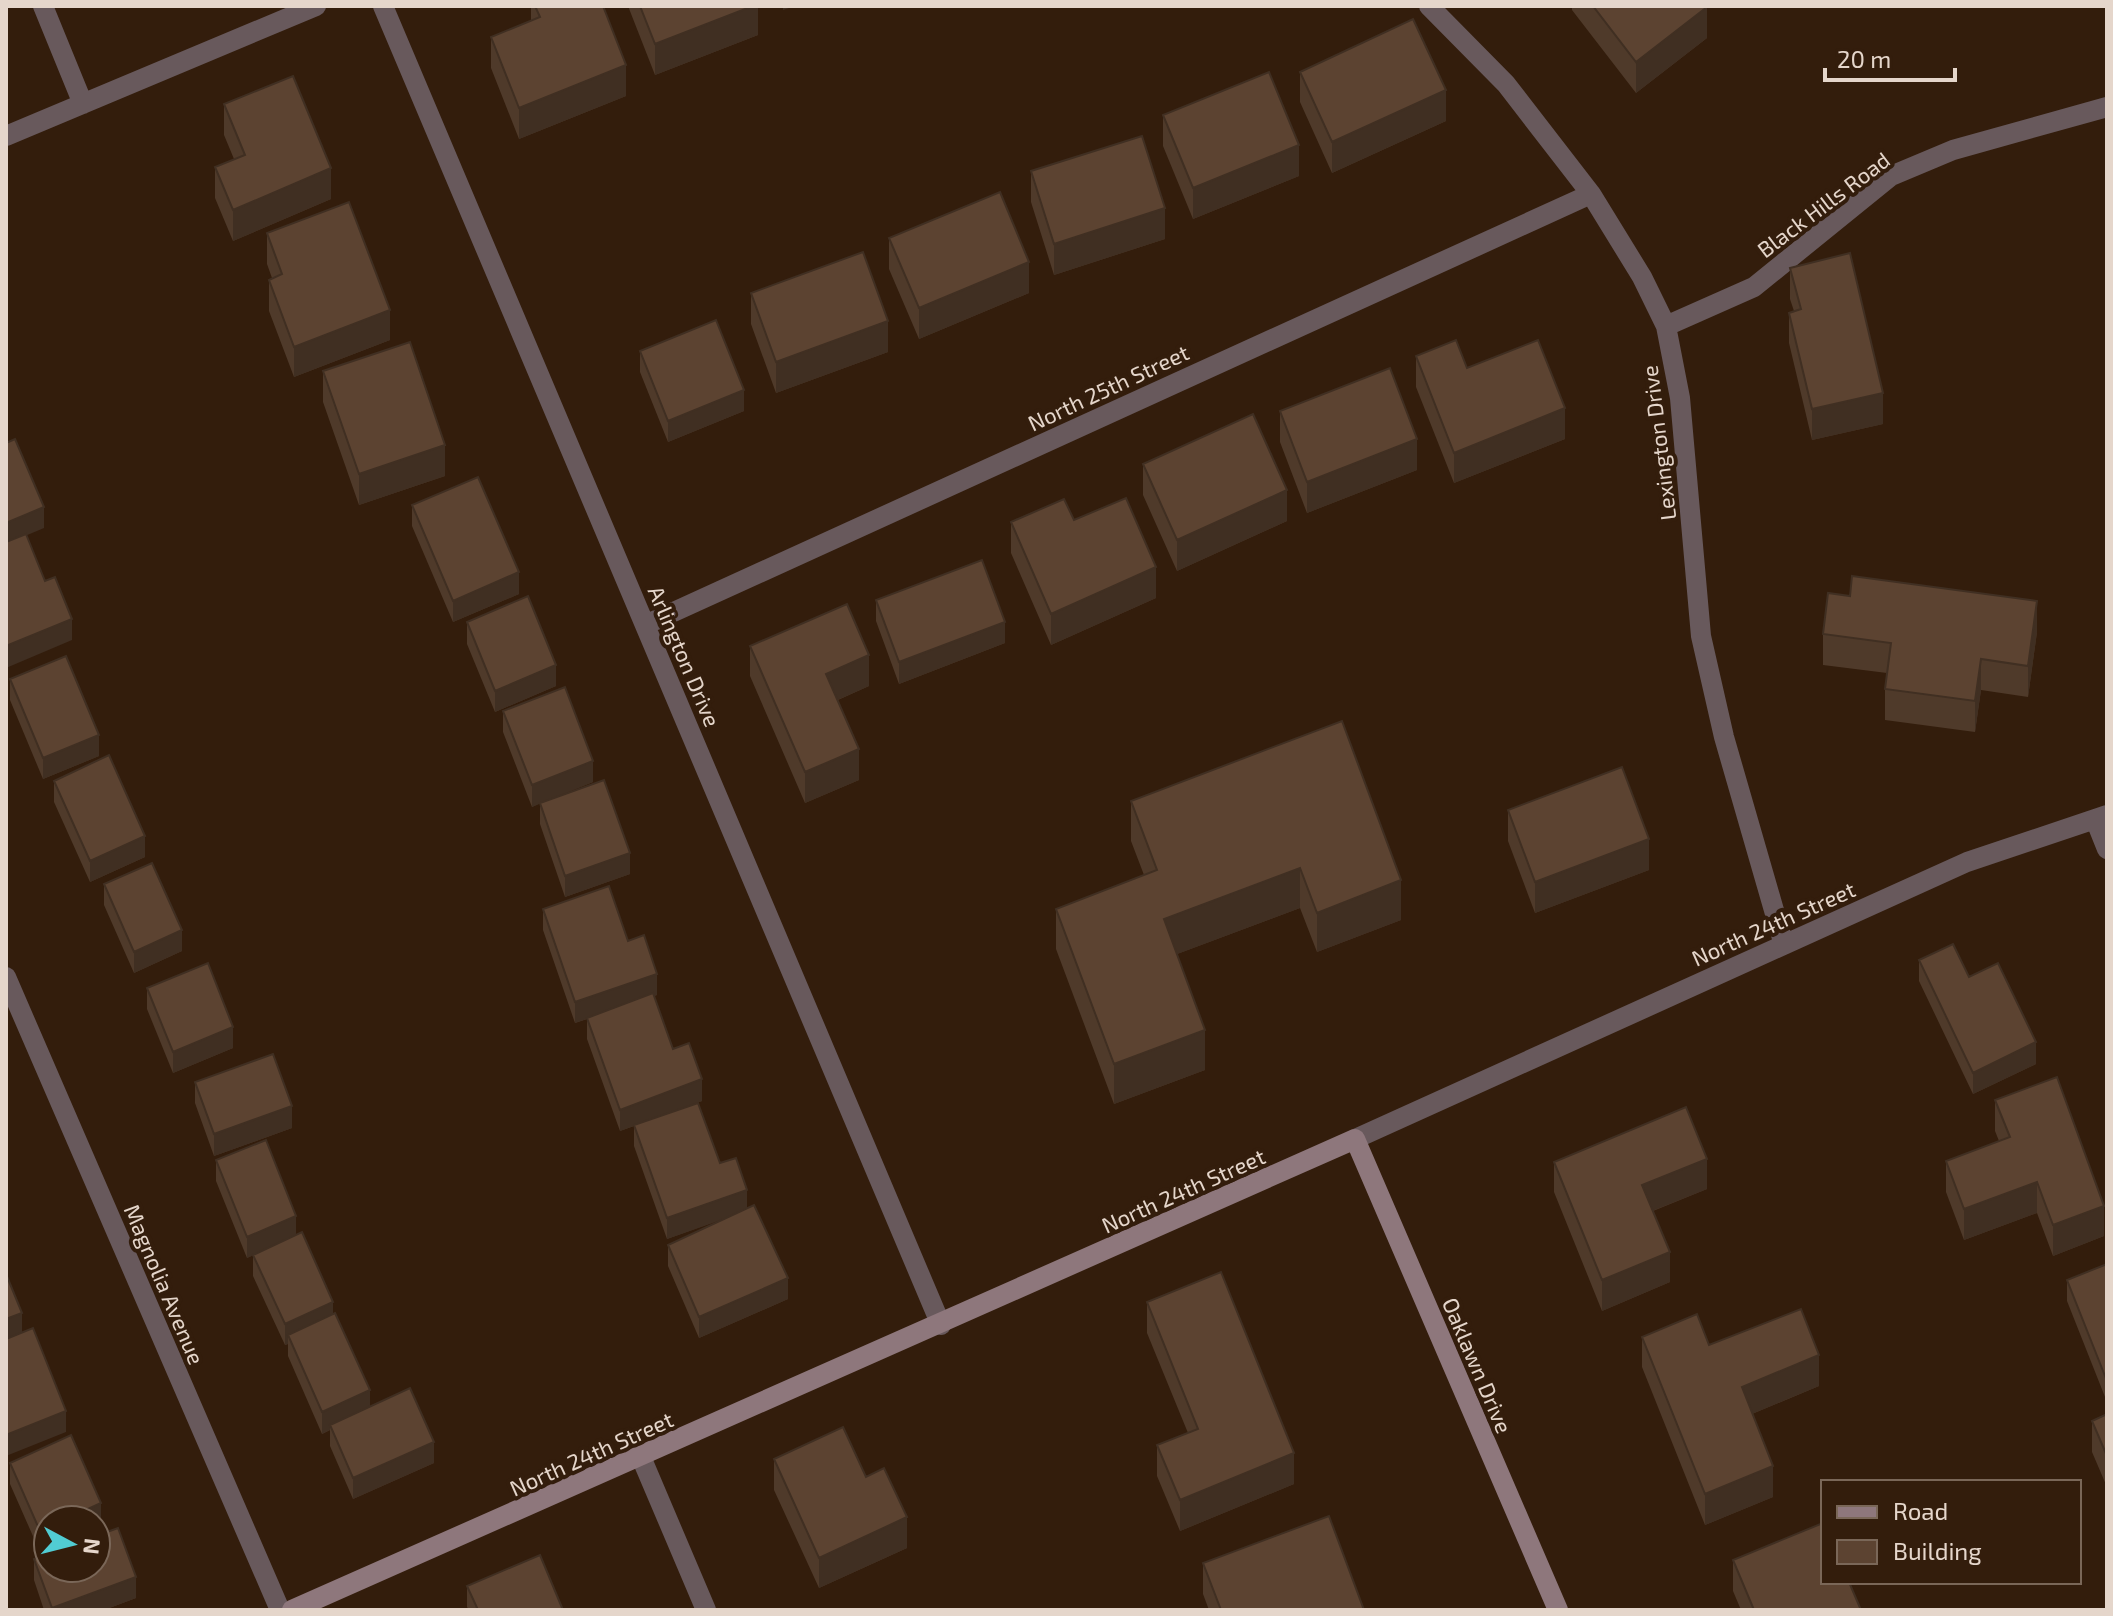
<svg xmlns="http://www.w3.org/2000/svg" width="2113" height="1616" font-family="'Exo 2',sans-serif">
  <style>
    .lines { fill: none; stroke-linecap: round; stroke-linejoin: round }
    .street { stroke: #68595c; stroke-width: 20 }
    .secondary { stroke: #8e777c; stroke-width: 20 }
    .wall { fill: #4f3a2a }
    .shaded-wall { fill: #402f22 }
    .building { fill: #5c4331; stroke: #402f22; stroke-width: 2 }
    .labels { text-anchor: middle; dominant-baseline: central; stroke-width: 8; stroke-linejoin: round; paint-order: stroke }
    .street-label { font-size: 22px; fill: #e5d6cb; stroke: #331d0c }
  </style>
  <rect width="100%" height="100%" fill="#331d0c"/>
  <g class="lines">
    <path class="street" d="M43,6l40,98
      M383,6l558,1319
      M1429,6l77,78 85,110 51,83 24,49 14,72 21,238 23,101 60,208
      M6,136l310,-130
      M1666,326l88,-39 137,-111 62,-26 154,-43
      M645,625l946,-431
      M2095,819l12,30
      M6,977l274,633
      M1355,1139l612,-277 140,-47
      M641,1457l65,153"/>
    <path class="secondary" d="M292,1610l1063,-471 203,471"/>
  </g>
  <path class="wall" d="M531,6h72l23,90 -107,43 -28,-71v-31l40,-16z
    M628,6h130v29l-103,40z
    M1572,6h134l1,32 -71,55 -64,-83z
    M1300,72l146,49 -114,52 -32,-71z
    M224,104l107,95 -98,42 -18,-43v-31l19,-8 -10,-24z
    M1163,115l136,61 -106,43 -30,-73z
    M1031,171l134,68 -111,36 -23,-73z
    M267,233l123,107 -96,37 -25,-66v-31l3,-2 -5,-14z
    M889,238l140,55 -110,46 -30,-70z
    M1790,268l93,156 -71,16 -23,-97v-30l5,-2 -4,-12z
    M751,293l137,59 -112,41 -25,-69z
    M640,351l104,60 -76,31 -28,-70z
    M1416,356l51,12 98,71 -111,44 -38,-96z
    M323,371l122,105 -86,29 -36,-103z
    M1280,411l137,59 -110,43 -27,-71z
    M1143,464l144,57 -110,50 -34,-76z
    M412,505l107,89 -66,28 -41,-96z
    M1074,520l82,78 -105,47 -40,-92v-31z
    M876,600l129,43 -106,41 -23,-63z
    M467,622l89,64 -61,26 -28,-68z
    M2037,632l-9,65 -47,-7 -6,42 -90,-12v-31l2,-16 -64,-8v-31z
    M750,646l119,40 -31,14 21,80 -54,23 -55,-127z
    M10,679l89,77 -56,23 -33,-79z
    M503,711l90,71 -45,18 82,74 -65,23 -25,-73v-21l-8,4 -29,-75z
    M1342,721l59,199 -84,32 -17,-44 -123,46 28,116 -91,34 -58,-155v-40l88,-34 -13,-34v-40z
    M54,781l91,76 -55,25 -36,-80z
    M1508,810l141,60 -114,43 -27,-72z
    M104,884l78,67 -48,22 -30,-68z
    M543,909l85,32 29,54 -3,1 19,53 29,52 -37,13 55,49 27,46 41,90 -89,39 -31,-72v-21l60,-28 -61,22 -33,-93v-20l-14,5 -33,-92v-20l-12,4 -32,-93z
    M1919,960l50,17 67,87 -63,30 -54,-113z
    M147,988l86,60 -60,25 -26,-64z
    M195,1082l97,46 -78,28 -19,-53z
    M1995,1100l109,136 -51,20 -16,-43 -73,27 -18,-48v-31l53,-20 -4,-10z
    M216,1160l80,75 37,79 37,92 64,57 -81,36 -23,-53v-16l-8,4 -34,-78v-12l-3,1 -32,-69v-21l-6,3 -31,-77z
    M1554,1162l153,27 -54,22 17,71 -68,29 -48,-119z
    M2107,1264v138l-40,-101v-21z
    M1147,1302l147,182 -114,47 -23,-55v-31l31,-12 -41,-100z
    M1642,1337l67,8 110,41 -67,28 21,83 -68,28 -63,-158z
    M2107,1414v73l-15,-35v-31z
    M774,1459l133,89 -88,40 -45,-98z
    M10,1463l91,61 -61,28 -30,-68z
    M34,1559l102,39 -32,12h-60l-10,-30z
    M1733,1560l128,50h-120l-8,-19z
    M1203,1563l161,47h-155l-6,-16z
    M467,1586l96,24h-94l-2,-3z"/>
  <path class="shaded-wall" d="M753,6h5v29l-103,40v-31z
    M783,6h12l-12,4z
    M1707,7v31l-71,55v-31z
    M626,65v31l-107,43v-31z
    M1446,90v31l-114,52v-31z
    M1299,145v31l-106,43v-31z
    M331,168v31l-98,42v-31z
    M1165,208v31l-111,36v-31z
    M1029,262v31l-110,46v-31z
    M390,310v30l-96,37v-30z
    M888,321v31l-112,41v-31z
    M744,390v21l-76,31v-21z
    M1883,393v31l-71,16v-31z
    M1565,408v31l-111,44v-30z
    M1417,439v31l-110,43v-31z
    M445,445v31l-86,29v-31z
    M1287,490v31l-110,50v-31z
    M44,507v21l-38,16v-21z
    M1156,567v31l-105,47v-31z
    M519,572v22l-66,28v-21z
    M2037,601v31l-9,65v-31z
    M72,619v21l-66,28v-22z
    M1005,622v21l-106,41v-22z
    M869,655v31l-43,19v-31z
    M1981,659v31l-6,42v-31z
    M556,665v21l-61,26v-21z
    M99,735v21l-56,23v-21z
    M859,749v31l-54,23v-31z
    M593,761v21l-61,25v-22z
    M145,836v21l-55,25v-21z
    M1649,839v31l-114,43v-31z
    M630,853v21l-65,23v-21z
    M1300,868v40l-136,51v-40z
    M1401,880v40l-84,32v-39z
    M182,930v21l-48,22v-21z
    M657,974v21l-82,28v-21z
    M233,1027v21l-60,25v-21z
    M1205,1030v40l-91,34v-40z
    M2036,1042v22l-63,30v-21z
    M702,1079v22l-82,30v-21z
    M292,1106v22l-78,28v-22z
    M1707,1159v30l-65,26v-30z
    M2037,1182v31l-73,27v-31z
    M747,1190v21l-80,28v-21z
    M2104,1206v30l-51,20v-31z
    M296,1216v22l-49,20v-21z
    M1670,1252v30l-68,29v-31z
    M788,1278v21l-89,39v-21z
    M333,1302v21l-45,12v9l-3,1v-21z
    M22,1313v21l-16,7v-22z
    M1819,1355v31l-77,32v-31z
    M370,1390v22l-40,13v5l-8,4v-22z
    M66,1411v21l-60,24v-21z
    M434,1442v21l-81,36v-21z
    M1294,1453v31l-114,47v-31z
    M1773,1466v31l-68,28v-31z
    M101,1503v21l-5,3v-7h-32z
    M907,1517v31l-88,40v-30z
    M48,1527v21l-8,4v-21z
    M136,1577v21l-32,12h-52v-2z"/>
  <path class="building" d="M535,6h68l23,59 -107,43 -28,-71 49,-20z
    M640,6h113l-98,38z
    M1593,6h113l1,1 -71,55z
    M1413,19l33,71 -114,52 -32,-70z
    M1269,72l30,73 -106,43 -30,-73z
    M293,76l38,92 -98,42 -18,-43 30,-12 -21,-51z
    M1142,136l23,72 -111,36 -23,-73z
    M1000,192l29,70 -110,46 -30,-70z
    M349,202l41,108 -96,37 -25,-67 13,-6 -15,-41z
    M863,252l25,69 -112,41 -25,-69z
    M1850,253l33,140 -71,16 -23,-96 12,-4 -11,-41z
    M716,320l28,70 -76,31 -28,-70z
    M1456,340l11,28 71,-28 27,68 -111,45 -38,-97z
    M410,342l35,103 -86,29 -36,-103z
    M1390,368l27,71 -110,43 -27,-71z
    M1253,414l34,76 -110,50 -34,-76z
    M15,439l29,68 -38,16v-80z
    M478,477l41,95 -66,29 -41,-96z
    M1126,498l30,69 -105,47 -40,-92 53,-23 10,21z
    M26,534l19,47 10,-4 17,42 -66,27v-104z
    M982,560l23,62 -106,40 -23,-62z
    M1852,576l185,25 -9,65 -47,-7 -6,42 -90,-12 6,-46 -68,-9 5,-41 22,3z
    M528,596l28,69 -61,26 -28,-69z
    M847,604l22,51 -43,19 33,75 -54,23 -55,-126z
    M66,656l33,79 -56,23 -33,-79z
    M565,687l28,74 -61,24 -29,-74z
    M1342,721l59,159 -84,33 -17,-45 -136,51 41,111 -91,34 -58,-155 101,-39 -26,-69z
    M109,755l36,81 -55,25 -36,-80z
    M1622,767l27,72 -114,43 -27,-72z
    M604,780l26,73 -65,23 -25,-73z
    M152,863l30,67 -48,22 -30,-68z
    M609,886l19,55 16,-6 13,39 -82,28 -32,-93z
    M1953,944l16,33 29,-14 38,79 -63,31 -54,-113z
    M208,963l25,64 -60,25 -26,-64z
    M653,993l20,56 16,-6 13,36 -82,31 -33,-92z
    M273,1054l19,52 -78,28 -19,-52z
    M2057,1077l47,129 -51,19 -16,-43 -73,27 -18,-48 64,-24 -15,-37z
    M698,1103l22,60 16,-5 11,32 -80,28 -33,-93z
    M1686,1107l21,52 -65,26 28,67 -68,28 -48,-118z
    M266,1140l30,76 -49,21 -31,-77z
    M754,1205l34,73 -89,39 -31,-72z
    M302,1232l31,70 -48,22 -32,-69z
    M2107,1264v117l-40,-101z
    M1221,1272l73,181 -114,47 -23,-55 41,-16 -51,-127z
    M6,1274l16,39 -16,6z
    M1801,1309l18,46 -77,32 31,79 -68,28 -63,-157 55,-23 12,31z
    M335,1313l35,77 -48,22 -34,-77z
    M33,1328l33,83 -60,24v-96z
    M410,1388l24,54 -81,36 -23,-53z
    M2107,1414v42l-15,-35z
    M843,1427l23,50 18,-9 23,49 -88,41 -45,-99z
    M71,1435l30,68 -37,17h-16v7l-8,4 -30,-68z
    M1329,1516l35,94h-143l-18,-47z
    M1823,1523v59h26l12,28h-107l-21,-50z
    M118,1528l18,49 -84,31 -18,-49 14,-5v14h48v-32z
    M540,1555l23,55h-85l-11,-24z"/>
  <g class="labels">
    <g class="street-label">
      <text transform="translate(1823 204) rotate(-37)">Black Hills Road</text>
      <text transform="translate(1108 387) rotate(-25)">North 25th Street</text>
      <text transform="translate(1658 443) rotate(-97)">Lexington Drive</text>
      <text transform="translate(685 656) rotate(67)">Arlington Drive</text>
      <text transform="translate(1773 923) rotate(-24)">North 24th Street</text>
      <text transform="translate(1183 1190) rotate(-24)">North 24th Street</text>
      <text transform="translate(165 1284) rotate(67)">Magnolia Avenue</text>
      <text transform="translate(1478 1365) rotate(67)">Oaklawn Drive</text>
      <text transform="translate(591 1453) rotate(-24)">North 24th Street</text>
    </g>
  </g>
  <rect width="2113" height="1616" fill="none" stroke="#e5d6cb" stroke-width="16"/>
  <rect x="1821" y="1480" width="260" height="104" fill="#331d0c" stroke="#7a6758" stroke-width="2"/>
  <rect x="1837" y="1506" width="40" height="12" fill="#8e777c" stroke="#7a6758" stroke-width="2"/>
  <text x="1893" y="1520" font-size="24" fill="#e5d6cb">Road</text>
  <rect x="1837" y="1540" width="40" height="24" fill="#5c4331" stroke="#7a6758" stroke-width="2"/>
  <text x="1893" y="1560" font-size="24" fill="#e5d6cb">Building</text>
  <g transform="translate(72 1544) rotate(97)"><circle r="38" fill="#331d0c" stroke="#7a6758" stroke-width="2"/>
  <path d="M0-6L14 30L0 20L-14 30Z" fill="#51ccd3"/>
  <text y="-12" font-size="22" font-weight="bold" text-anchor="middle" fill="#e5d6cb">N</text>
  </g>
  <path d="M1825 68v12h130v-12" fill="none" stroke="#e5d6cb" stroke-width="4"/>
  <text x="1837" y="68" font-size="24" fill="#e5d6cb" stroke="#331d0c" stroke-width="6" paint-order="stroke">20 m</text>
</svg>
